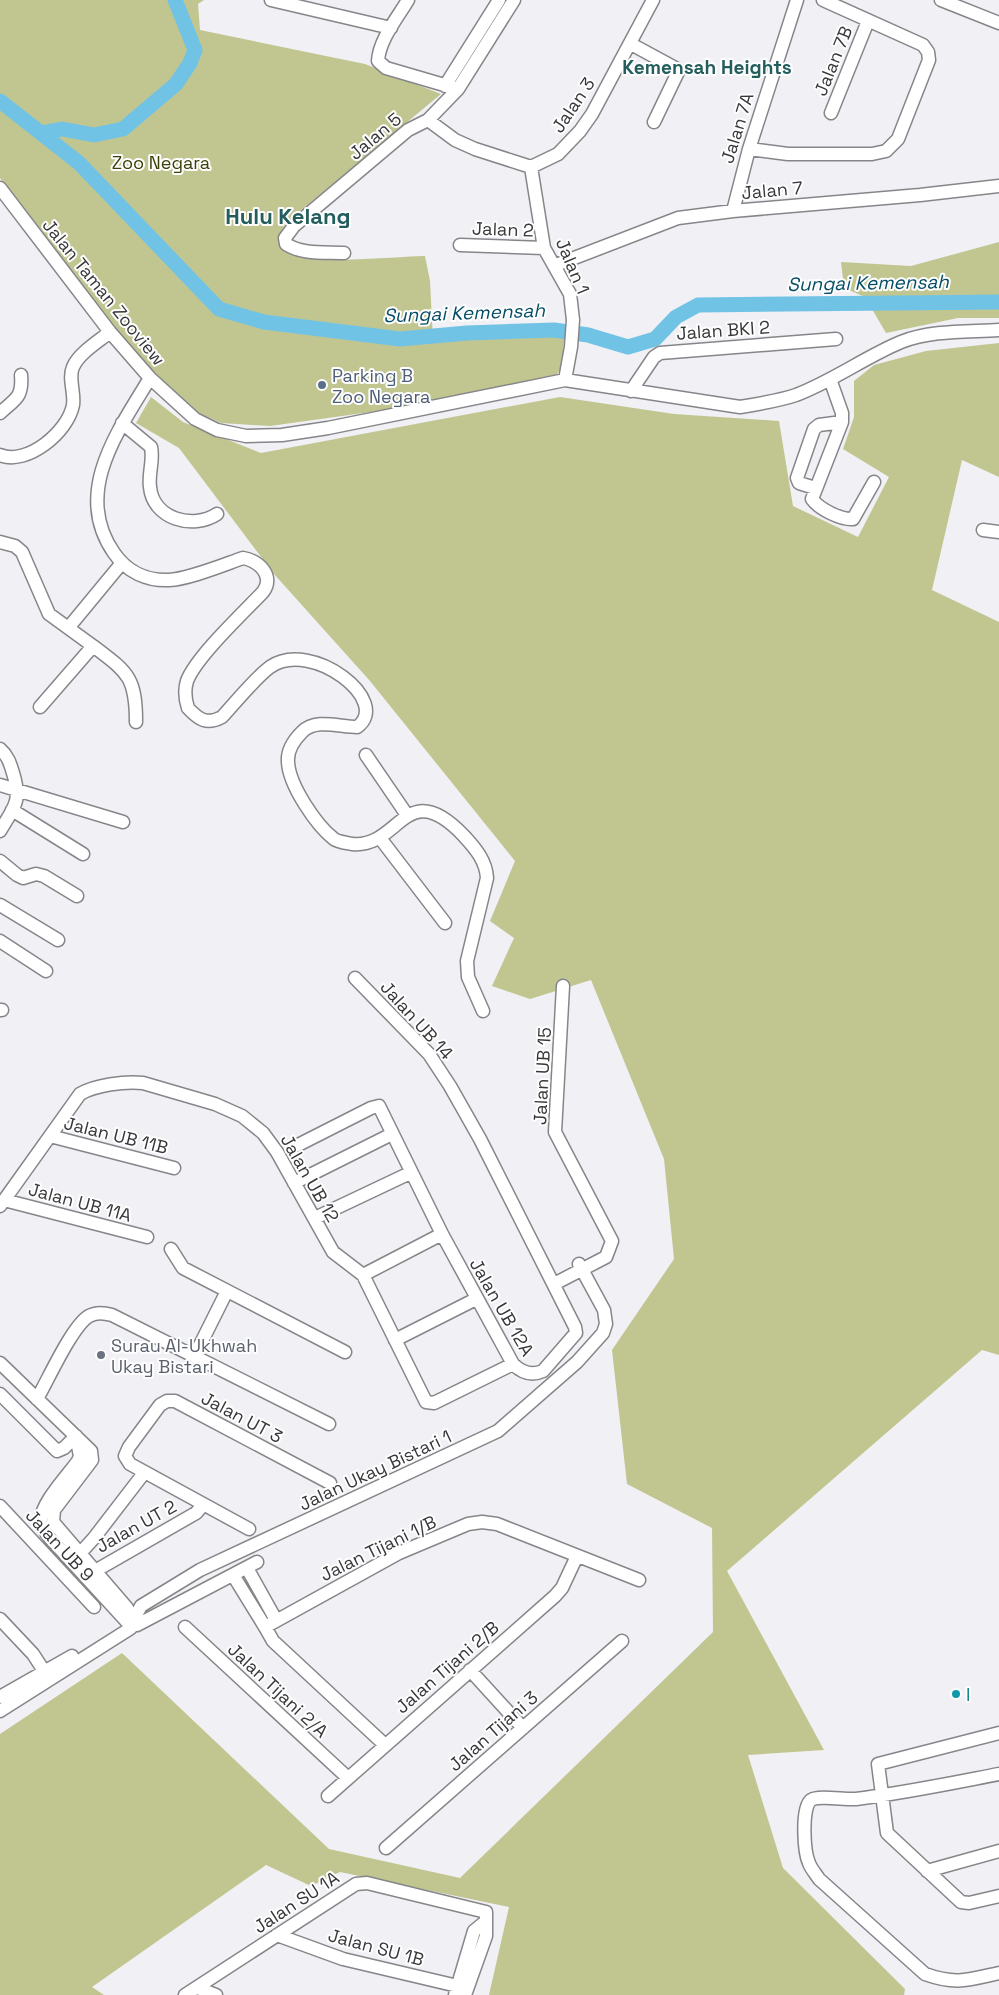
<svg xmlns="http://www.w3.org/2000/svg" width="999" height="1995" font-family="'Space Grotesk',sans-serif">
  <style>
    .green { fill: #c1c690 }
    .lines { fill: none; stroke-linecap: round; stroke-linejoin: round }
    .river { stroke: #71c3e5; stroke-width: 15 }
    .minor-casing { stroke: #86868a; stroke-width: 15 }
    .minor { stroke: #fff; stroke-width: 12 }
    .service-dot { fill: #5c6f8a; stroke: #fefeff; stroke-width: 2 }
    .worship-dot { fill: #6b7280; stroke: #fefeff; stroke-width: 2 }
    .culture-dot { fill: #0f9aa8; stroke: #fefeff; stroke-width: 2 }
    .labels { text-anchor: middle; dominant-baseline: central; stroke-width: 4; stroke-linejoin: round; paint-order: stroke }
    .street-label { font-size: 18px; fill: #373739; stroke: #fefeff }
    .park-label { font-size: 18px; fill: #3d4007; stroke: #fefeff }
    .service-label { font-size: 18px; fill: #4e5e75; stroke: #fefeff; text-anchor: start }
    .worship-label { font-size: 18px; fill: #5b616d; stroke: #fefeff; text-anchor: start }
    .culture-label { font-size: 18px; fill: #0d838f; stroke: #fefeff; text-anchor: start }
    .neighbourhood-label { font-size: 19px; font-weight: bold; fill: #235d5c; stroke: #fefeff }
    .water-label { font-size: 19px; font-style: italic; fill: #044d65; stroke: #fefeff }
    .district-label { font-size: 22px; font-weight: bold; fill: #235d5c; stroke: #fefeff }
  </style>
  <rect width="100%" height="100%" fill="#f0f0f5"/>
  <path class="green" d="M0,0h204l-6,4 2,26 165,34 76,30 -152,126c-11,11 -14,30 5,35 34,9 94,2 131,1l5,25 3,59 86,-11h46l-3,37 -6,10 -178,35 -108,15 -49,-3 -25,-11 -45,-41 -30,-35 -121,-158z
    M999,242v76h-41l-72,15 -21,-36 -21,-9 -3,-26 70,4z
    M999,343v134l-37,-17 -30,130 67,32v733l-17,-5 -255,221 97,179 -76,5 35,113 122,121 -1,6h-415l20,-88 -169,-35 -29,14 -45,-21 -174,122 12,8h-104v-261l122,-81 207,196 131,29 253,-246 -1,-104 -85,-44 -15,-134 62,-91 -10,-100 -73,-179 -61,19 -38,-13 22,-48 -24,-17 25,-60 -145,-180 -96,-107 -95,-126 -43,-25 15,-26 32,25 78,31 299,-56 114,17 105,7 14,85 65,31 31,-60 -46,-28 11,-32v-36l20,-16 52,-14z"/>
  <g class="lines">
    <path class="river" d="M0,101l79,62 140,146 45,13 136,17 67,-6 87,-3 34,5 40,12 27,-8 21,-22 22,-12 301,-3
      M41,133l21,-4 32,6 29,-6 53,-45 14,-21 5,-13 -20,-50"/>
    <g class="minor-casing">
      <path id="minor" d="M271,0l120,28
        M408,0c-10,17 -29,40 -30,61l8,7 72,21
        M941,0l58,23
        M631,44l48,26 -25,52
        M445,86l54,-86
        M831,113l37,-92
        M428,120l27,20 20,9 56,18 27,-13 22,-23 12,-17 61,-114
        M749,149l39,5h84l14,-3 12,-12 31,-79 -1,-8 -5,-7 -100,-45
        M531,167l13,81 26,46 3,26 -2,27 -6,33
        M0,188l110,144 40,46 45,41 22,11 29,6 36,-1 46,-7 237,-48 175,27c19,-3 38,-6 56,-12 37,-14 69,-38 105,-53 30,-12 66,-10 98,-12
        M733,211l16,-62 48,-149
        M460,245l84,3
        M344,253c-18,-1 -42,2 -58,-9l-1,-6 9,-12 114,-96 20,-10 30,-31 56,-89
        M556,265l122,-47 55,-7 187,-16 79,-9
        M150,378c-32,53 -78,115 -36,175 13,19 33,28 55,27 20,-1 54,-15 74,-22 16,3 32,18 20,34 -19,20 -67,65 -76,89 -3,10 -2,18 1,27 11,12 19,17 34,9 13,-14 33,-39 48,-50 42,-29 123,35 87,60 -18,0 -41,-9 -55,5 -8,8 -15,19 -14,30 1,23 28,63 46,77 4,3 13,4 18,5 48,5 53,-70 112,-8 12,13 22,25 23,42l-20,83 1,16 15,34
        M830,379l12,34v9l-30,77c7,10 29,21 41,20l21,-37
        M631,391l23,-34 6,-4 176,-14
        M0,413c15,-14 23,-15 21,-38
        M122,423l29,24c3,14 -3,26 -1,40 3,32 43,43 67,27
        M0,455c27,11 68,-23 73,-50 2,-12 -5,-27 0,-38 6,-14 26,-26 37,-35
        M815,488l-16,-5 -2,-5 17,-49 5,-4 23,-3
        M983,530l16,2
        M0,542l15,4 7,6 27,62 44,32 -53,61
        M69,627l52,-63
        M93,646c34,26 43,30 43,76
        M0,749c8,7 10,14 13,24 9,29 1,34 -13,58
        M366,755l41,60
        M0,785l123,37
        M12,810l71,44
        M380,838l65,85
        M0,861l17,14 6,3 13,-4 8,2 33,20
        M0,905l58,35
        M0,941l46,30
        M0,1010h2
        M50,1136l124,32
        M298,1145l73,-37 8,-2 63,128 71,130c9,9 19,12 30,7l33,-38 -1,-6 -95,-188 -30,-53 -21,-32 -74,-76
        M294,1183l98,-49
        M4,1200l143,37
        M0,1206l80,-112c15,-9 45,-13 63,-11l72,21 27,12 21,17 14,19 56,100 30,23 63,127 8,1 79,-39
        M315,1218l95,-45
        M171,1249l12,19 162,84
        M363,1275l79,-41
        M554,1284l52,-27 6,-16 -57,-109 8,-146
        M395,1340l81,-41
        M194,1357l33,-66
        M0,1363l91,88 1,9 -38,50 -1,12 74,86 5,11
        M0,1394l57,57 7,-3 12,-12
        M37,1399c11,-19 35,-73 52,-83 7,-4 16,-3 23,-1l217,109
        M76,1436l4,20 -2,5c-10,14 -39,44 -37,61 1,7 6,12 10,17l77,84
        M0,1506l94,101
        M249,1529l-119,-65 -5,-8 4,-9 31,-42 7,-4h8l155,82
        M74,1560l20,-22 50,-65
        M247,1568l29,52
        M88,1575l108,-62 7,-8
        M233,1575l32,52
        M0,1619l33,35 11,17
        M134,1619l7,-13 59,-36 298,-139 79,-69 26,-29 3,-9 -2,-14 -25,-46
        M137,1625l120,-63
        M185,1627l163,151
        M470,1670l53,58
        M0,1697l72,-41
        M0,1711l131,-83
        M999,1733l-121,31 9,69 74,69 8,1 30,-7
        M385,1745l-112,-104 -8,-14 134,-74 69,-29 14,-2 15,2 142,56
        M999,1774c-47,9 -95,19 -143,25 -11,1 -37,-4 -45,1 -10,8 -7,52 -2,63 2,6 7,11 10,16l106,95c31,11 43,6 74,-1
        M328,1796l227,-200 7,-8 15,-32
        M386,1848l236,-207
        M927,1871l72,-20
        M277,1935l66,24 123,29
        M198,1988l18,7
        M185,1995l171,-111 11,-1 119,29v24l-21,59
        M455,1995l19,-64 11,-9"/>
    </g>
    <use href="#minor" class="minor"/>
  </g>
  <circle class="service-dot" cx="322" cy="385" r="5"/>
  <circle class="worship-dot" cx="101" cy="1355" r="5"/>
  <circle class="culture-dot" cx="956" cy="1694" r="5"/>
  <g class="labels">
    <g class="street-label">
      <text transform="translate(833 61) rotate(-68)">Jalan 7B</text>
      <text transform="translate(573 105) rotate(-56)">Jalan 3</text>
      <text transform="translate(737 128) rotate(-73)">Jalan 7A</text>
      <text transform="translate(375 136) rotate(-40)">Jalan 5</text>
      <text transform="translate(772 190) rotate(-5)">Jalan 7</text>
      <text transform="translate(503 229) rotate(2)">Jalan 2</text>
      <text transform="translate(573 266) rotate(67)">Jalan 1</text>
      <text transform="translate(104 292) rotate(51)">Jalan Taman Zooview</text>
      <text transform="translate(723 330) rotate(-4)">Jalan BKI 2</text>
      <text transform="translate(417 1020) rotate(48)">Jalan UB 14</text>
      <text transform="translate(542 1076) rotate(-87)">Jalan UB 15</text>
      <text transform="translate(116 1135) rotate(14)">Jalan UB 11B</text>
      <text transform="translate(310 1178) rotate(60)">Jalan UB 12</text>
      <text transform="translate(80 1202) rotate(15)">Jalan UB 11A</text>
      <text transform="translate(502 1307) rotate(60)">Jalan UB 12A</text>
      <text transform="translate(242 1417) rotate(28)">Jalan UT 3</text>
      <text transform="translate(375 1470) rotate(-25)">Jalan Ukay Bistari 1</text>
      <text transform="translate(136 1526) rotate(-29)">Jalan UT 2</text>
      <text transform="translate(60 1545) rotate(47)">Jalan UB 9</text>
      <text transform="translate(378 1548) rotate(-26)">Jalan Tijani 1/B</text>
      <text transform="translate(447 1667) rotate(-41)">Jalan Tijani 2/B</text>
      <text transform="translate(278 1690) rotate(43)">Jalan Tijani 2/A</text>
      <text transform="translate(493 1731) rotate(-41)">Jalan Tijani 3</text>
      <text transform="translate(296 1902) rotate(-33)">Jalan SU 1A</text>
      <text transform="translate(376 1947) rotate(15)">Jalan SU 1B</text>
    </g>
    <g class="park-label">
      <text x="161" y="162">Zoo Negara</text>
    </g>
    <g class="service-label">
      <text x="332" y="375">Parking B<tspan x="332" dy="21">Zoo Negara</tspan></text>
    </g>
    <g class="worship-label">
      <text x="111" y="1345">Surau Al-Ukhwah<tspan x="111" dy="21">Ukay Bistari</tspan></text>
    </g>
    <g class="culture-label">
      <text x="966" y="1694">I</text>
    </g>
    <g class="neighbourhood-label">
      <text x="707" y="67">Kemensah Heights</text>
    </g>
    <g class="water-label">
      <text transform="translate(868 283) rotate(-1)">Sungai Kemensah</text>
      <text transform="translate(464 313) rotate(-2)">Sungai Kemensah</text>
    </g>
    <g class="district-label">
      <text x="288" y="216">Hulu Kelang</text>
    </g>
  </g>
</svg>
